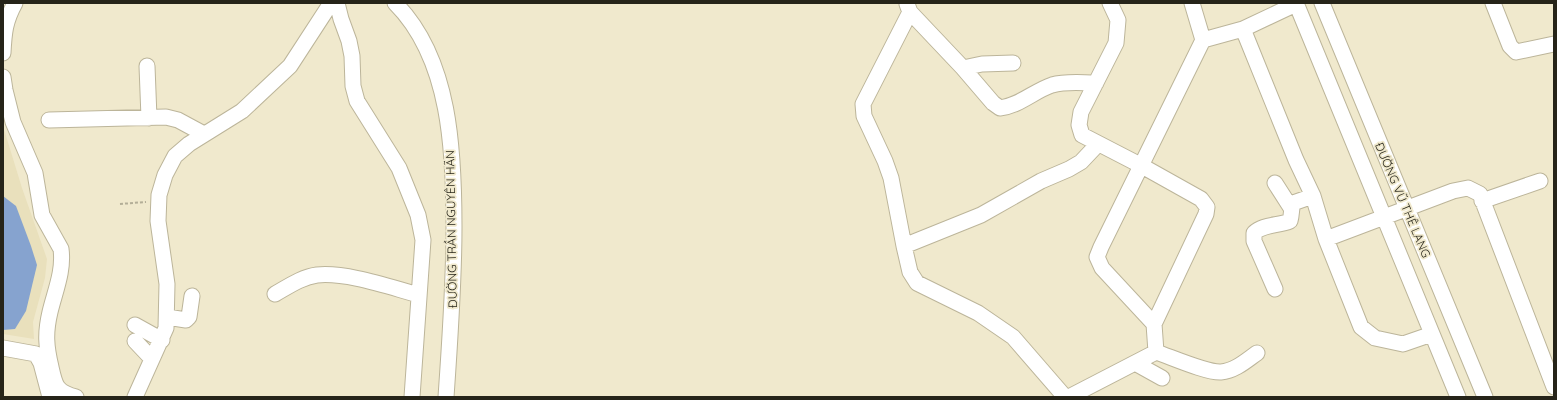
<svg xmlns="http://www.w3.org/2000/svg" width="1557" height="400" font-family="Quicksand,sans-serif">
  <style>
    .built { fill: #e9e0bc }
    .water { fill: #86a3cf }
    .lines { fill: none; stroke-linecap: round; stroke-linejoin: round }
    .minor-casing { stroke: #bcb59a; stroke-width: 17 }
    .path { stroke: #b3ae97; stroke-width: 2; stroke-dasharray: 3 2; stroke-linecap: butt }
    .minor { stroke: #fff; stroke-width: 15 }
    .labels { text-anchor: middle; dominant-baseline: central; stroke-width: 3.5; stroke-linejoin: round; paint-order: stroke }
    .street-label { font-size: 12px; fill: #262419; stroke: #f0e9cd }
  </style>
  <rect width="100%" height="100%" fill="#f0e9cd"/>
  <path class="built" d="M3,126l19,62 25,71 -2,19 -12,44 1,17 -31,-5z"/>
  <path class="water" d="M3,196l13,10 15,40 6,19 -11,46 -11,18 -12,1z"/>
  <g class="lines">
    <g class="minor-casing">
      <path id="minor" d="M337,3l4,16 8,22 3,15 1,30 4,15 42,67 19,47 5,25 -11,157
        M395,3c56,56 59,150 59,224 0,57 -4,113 -8,170
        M1110,3l8,17 -2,23 -35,69 -2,13 3,10 60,31 59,33 6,8 -1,7 -52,110 2,28
        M1296,3l162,394
        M1322,3l163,394
        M1493,3l17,43 6,6 38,-8
        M907,4l3,8 53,56 30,35 7,5c19,-2 34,-17 52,-23 14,-4 29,-2 44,-2
        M910,12l-47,92 1,12 21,45 6,17 13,68 6,26 7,11 61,30 35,24 52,60
        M1243,29l53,131 17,36 13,43 35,88 14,11 28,6 29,-10
        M1203,40l40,-11 53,-25
        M3,53c1,-20 2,-32 12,-50
        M147,66l2,52
        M963,68l19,-4 31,-1
        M3,77l2,13 8,32 22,51 7,42 19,34c3,22 -6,42 -11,63 -5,21 -4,34 1,55 4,18 5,25 25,30
        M49,120l117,-3 12,3 26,14
        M1275,183l16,25
        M1482,201l58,-20
        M1326,239l127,-48 15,-3 12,6 74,193
        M904,246l77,-31 60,-34 28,-12 12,-7 17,-18
        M1275,289l-21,-48v-8c9,-9 25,-7 36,-12 2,-7 1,-12 3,-18l20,-7
        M275,294c14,-8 27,-17 42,-19 30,-3 72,12 102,20
        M167,317l19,3 3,-3 3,-21
        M1154,324l-52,-56 -5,-11 4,-10 102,-207 -11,-37
        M135,325l27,15
        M135,341l17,18
        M3,348l33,6 5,9 9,34
        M1135,363l27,15
        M135,397l31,-69 1,-44 -9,-63 1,-26 6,-20 10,-19 14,-12 53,-33 48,-45 41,-63
        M1069,397l87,-45c15,5 51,21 65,20 14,-1 26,-12 36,-19"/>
    </g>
    <path class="path" d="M120,204l26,-2"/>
    <use href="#minor" class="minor"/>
  </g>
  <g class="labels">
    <g class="street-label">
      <text transform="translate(1403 200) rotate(67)">ĐƯỜNG VŨ THÊ LANG</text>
      <text transform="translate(451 229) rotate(-91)">ĐƯỜNG TRẦN NGUYÊN HÃN</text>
    </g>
  </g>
  <rect width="1557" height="400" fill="none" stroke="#262419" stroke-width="8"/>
</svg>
